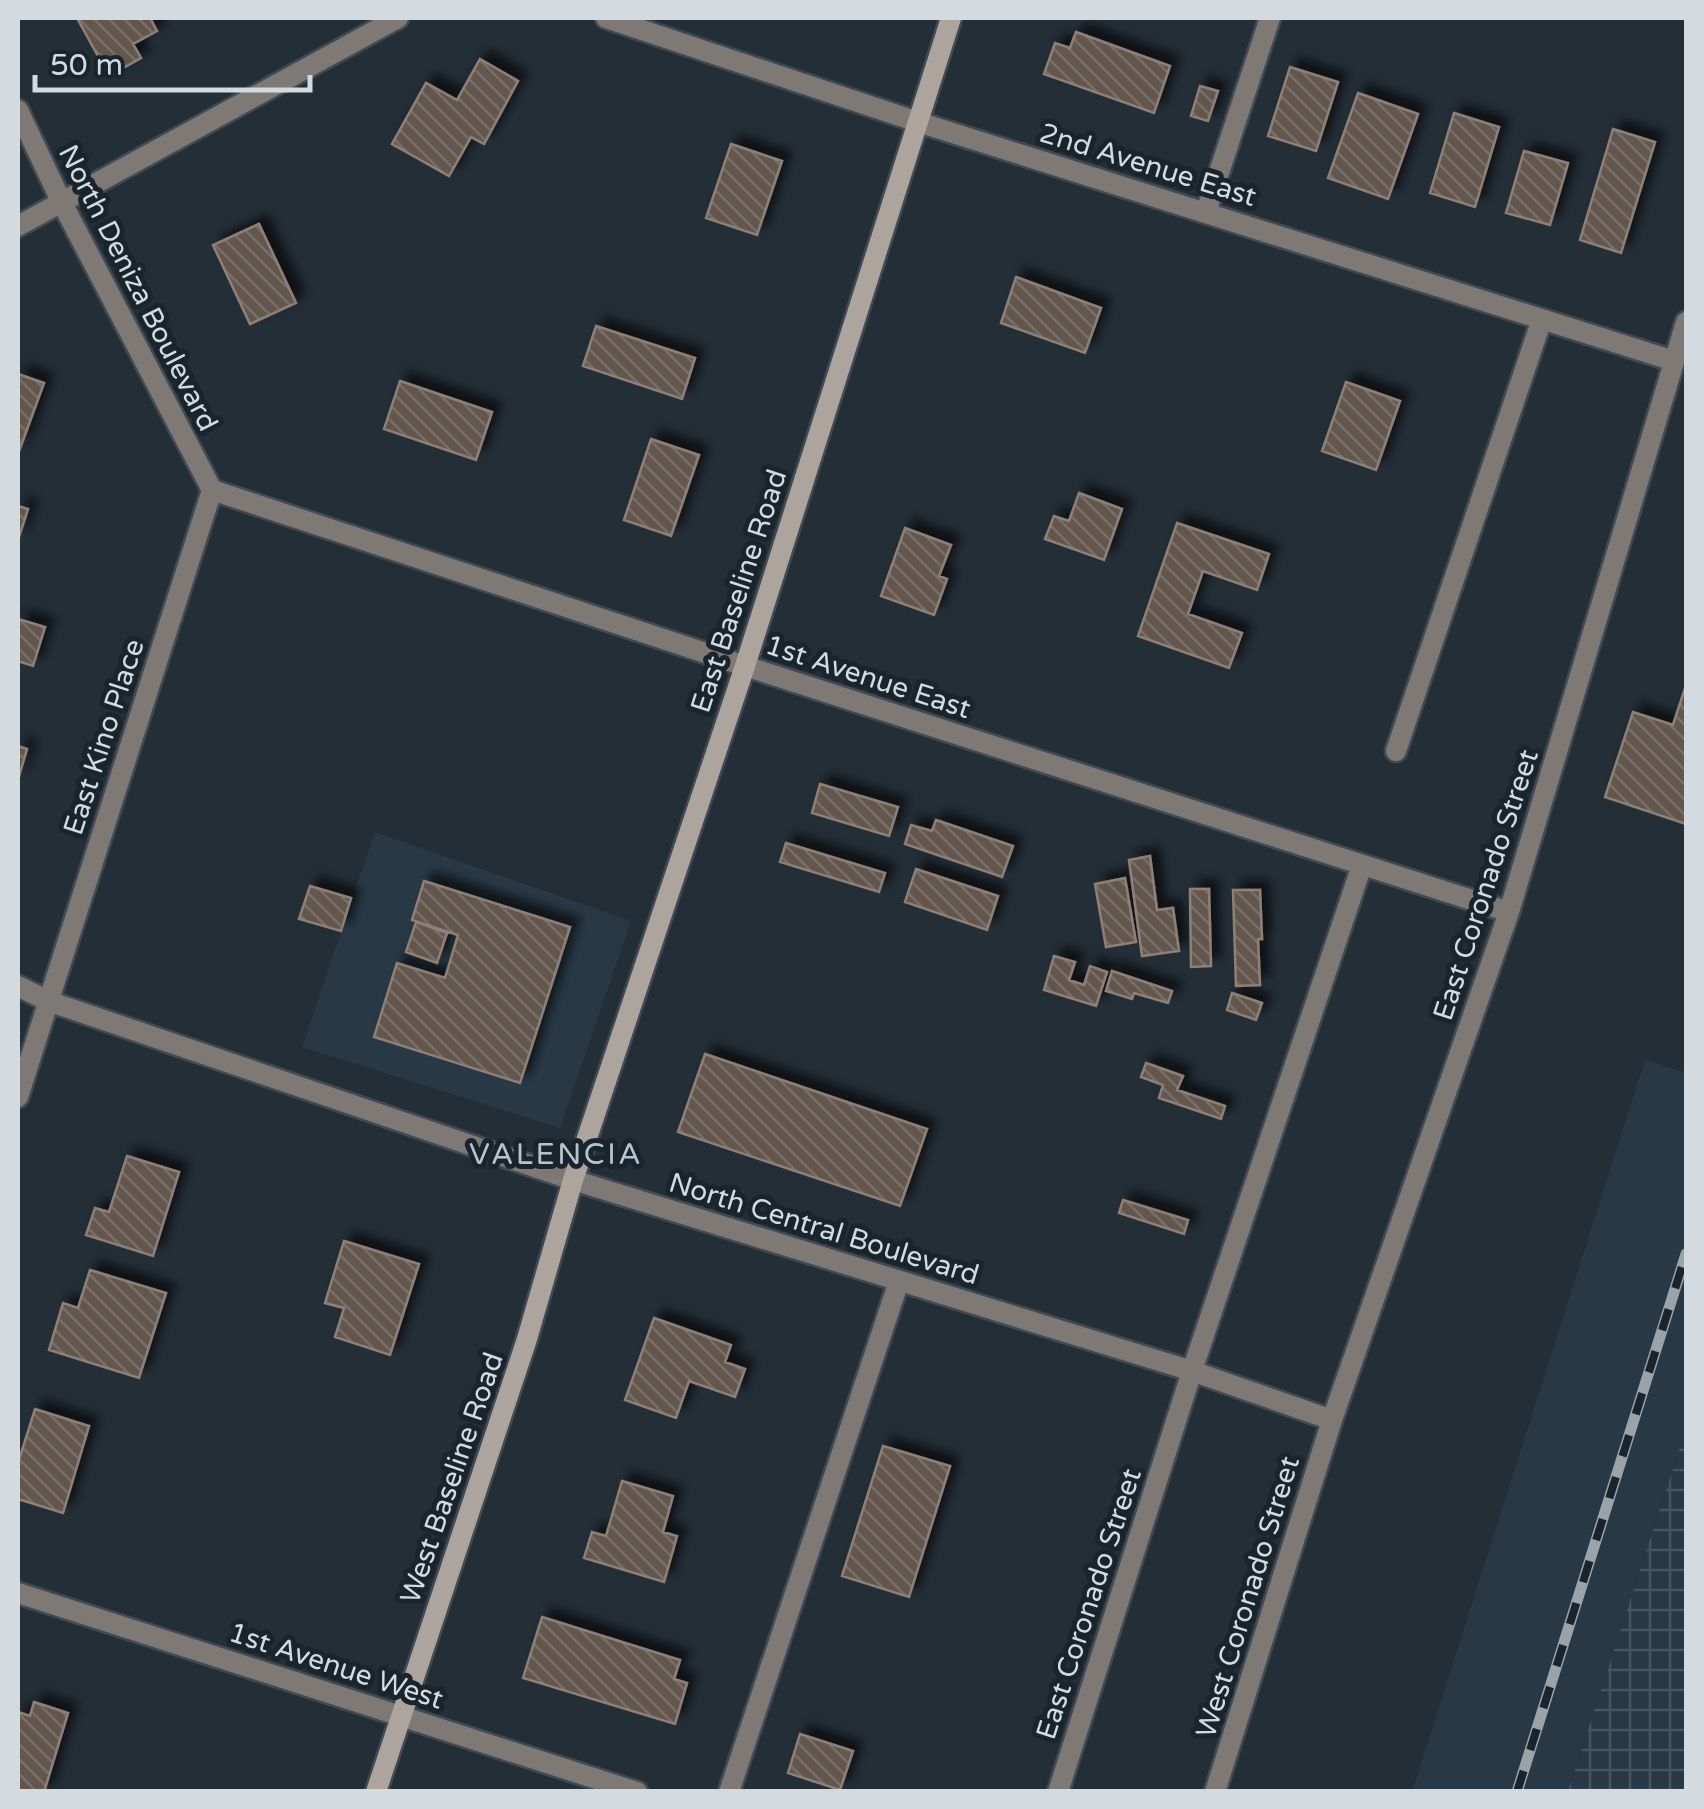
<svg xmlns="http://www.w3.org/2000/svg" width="1704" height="1809" font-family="'Varela Round',sans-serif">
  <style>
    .built { fill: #283845 }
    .industrial { fill: url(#industrial-grid) }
    .building { fill: url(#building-back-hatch); stroke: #8e8077; stroke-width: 2.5; filter: url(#shadow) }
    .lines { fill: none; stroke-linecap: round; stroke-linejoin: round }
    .lane-casing { stroke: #404a52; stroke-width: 25 }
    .street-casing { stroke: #404a52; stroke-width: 25 }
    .secondary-casing { stroke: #404a52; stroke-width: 25 }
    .lane { stroke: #7f7975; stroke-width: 20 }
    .street { stroke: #7f7975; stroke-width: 20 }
    .secondary { stroke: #aea49e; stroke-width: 20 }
    .rail-casing { stroke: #9ba3aa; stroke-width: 11 }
    .rail { stroke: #1a242d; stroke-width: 8; stroke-dasharray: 22; stroke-linecap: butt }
    .labels { text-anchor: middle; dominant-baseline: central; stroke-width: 10; stroke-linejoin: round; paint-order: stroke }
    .street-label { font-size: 28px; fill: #d3dae0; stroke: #1a242d }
    .neighbourhood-label { font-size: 30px; letter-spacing: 2.5px; fill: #b6c4cf; stroke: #1a242d }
  </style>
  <defs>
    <pattern id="industrial-grid" width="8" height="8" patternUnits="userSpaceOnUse" patternTransform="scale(2.5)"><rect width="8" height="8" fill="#283845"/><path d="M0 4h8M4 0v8" fill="none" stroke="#465460"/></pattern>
    <pattern id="building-back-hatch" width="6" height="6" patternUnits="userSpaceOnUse" patternTransform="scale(2.5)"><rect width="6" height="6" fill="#63564e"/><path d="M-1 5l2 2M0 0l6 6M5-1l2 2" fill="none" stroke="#786e67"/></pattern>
    <filter id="shadow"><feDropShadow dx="9" dy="-9" stdDeviation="5" flood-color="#0009"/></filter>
  </defs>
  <rect width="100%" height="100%" fill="#242e37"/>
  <path class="built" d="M375,832l256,89 -71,207 -258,-81z
    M1645,1060l41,13v356l-118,362 -156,1z"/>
  <path class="industrial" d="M1686,1429v362h-118z"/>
  <path class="building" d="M77,18h73l7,13 -24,13 8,14 -32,18z
    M1076,32l94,34 -16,47 -110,-39 11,-31 15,5z
    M480,59l38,22 -34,63 -13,-7 -22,39 -57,-32 34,-61 31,17z
    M1290,67l48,15 -22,69 -48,-15z
    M1200,86l18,5 -10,30 -17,-5z
    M1358,93l60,21 -30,85 -60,-21z
    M1454,113l45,14 -24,80 -45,-14z
    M1613,129l42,13 -34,111 -41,-13z
    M731,144l51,17 -25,74 -51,-17z
    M1524,151l44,12 -18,62 -44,-12z
    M259,224l37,79 -46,21 -37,-79z
    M1016,277l85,31 -16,45 -84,-30z
    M596,326l99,32 -13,41 -99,-33z
    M18,374l26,9 -26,71z
    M400,381l92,31 -16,48 -92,-31z
    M1346,382l54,19 -24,69 -54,-19z
    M651,439l48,16 -28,81 -47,-16z
    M1079,493l43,16 -18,51 -59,-21 9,-23 15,5z
    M18,506l10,3 -10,31z
    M1177,523l92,31 -12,36 -54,-19 -15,43 54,19 -13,35 -91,-32z
    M905,528l46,17 -12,31 8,3 -13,36 -53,-19z
    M18,619l27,8 -12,39 -15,-5z
    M1686,685v139l-81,-27 28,-85 40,13z
    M18,746l9,3 -9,31z
    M820,784l78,23 -9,29 -77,-23z
    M936,820l77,26 -11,31 -97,-33 6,-19 21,6z
    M786,843l99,30 -6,19 -99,-30z
    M1150,856l7,54 16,-2 6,43 -37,5 -13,-96z
    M916,869l82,27 -11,34 -82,-28z
    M1125,878l11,64 -30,5 -11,-63z
    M424,881l146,46 -50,156 -146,-46 23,-74 48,15 13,-43 -46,-15z
    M310,886l41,12 -10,33 -42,-12z
    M1190,889h19l2,77 -20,1z
    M1233,890h27l2,49h-4l2,46 -24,1z
    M416,922l31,11 -10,30 -31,-11z
    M1054,956l21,6 -6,18 15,5 6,-19 17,6 -11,34 -52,-16z
    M1112,971l60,20 -4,12 -34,-10 -2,6 -26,-8z
    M1232,993l30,10 -6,17 -29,-10z
    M705,1054l222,75 -27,77 -222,-74z
    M1146,1063l37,13 -6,14 48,16 -4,13 -62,-21 4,-13 -22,-8z
    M127,1156l52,16 -26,84 -67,-21 9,-27 14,4z
    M1123,1200l65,20 -4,14 -65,-21z
    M344,1241l75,23 -29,91 -55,-18 9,-29 -19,-5z
    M90,1270l76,23 -27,85 -90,-28 14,-47 15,5z
    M654,1318l77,27 -6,17 20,7 -10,28 -46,-16 -13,37 -51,-18z
    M35,1409l54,17 -26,87 -45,-14v-36z
    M883,1446l67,20 -41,131 -67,-21z
    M622,1481l51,15 -10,36 14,4 -13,46 -80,-24 8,-26 14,4z
    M542,1617l138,43 -6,19 13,4 -12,41 -152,-46z
    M34,1702l34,11 -24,79h-26v-80l12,4z
    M800,1734l53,17 -13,39 -52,-17z"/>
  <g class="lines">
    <g class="lane-casing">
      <path id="lane" d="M1206,212l64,-194
        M729,1792l170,-511"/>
    </g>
    <g class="street-casing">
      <path id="street" d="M606,18l312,104 756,239
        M18,110l44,93 150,287
        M18,226l380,-208
        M212,490l533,176 764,246
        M1396,751l146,-432
        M18,986l30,15 525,179 619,191 140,49
        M18,1097l194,-607
        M18,1593l619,199
        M1058,1792l134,-421 170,-506
        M1215,1792l117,-372 177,-508 177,-590"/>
    </g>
    <g class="secondary-casing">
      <path id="secondary" d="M376,1792l151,-453 46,-159 172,-514 206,-648"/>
    </g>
    <use href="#lane" class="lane"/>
    <use href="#street" class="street"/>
    <use href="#secondary" class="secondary"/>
    <g class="rail-casing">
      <path id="rail" d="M1517,1792l169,-538"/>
    </g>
    <use href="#rail" class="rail"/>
  </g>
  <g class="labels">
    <g class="street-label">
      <text transform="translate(1148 165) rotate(17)">2nd Avenue East</text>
      <text transform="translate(138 288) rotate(63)">North Deniza Boulevard</text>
      <text transform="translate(739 591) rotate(-72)">East Baseline Road</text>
      <text transform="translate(868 677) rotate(18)">1st Avenue East</text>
      <text transform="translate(104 737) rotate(-72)">East Kino Place</text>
      <text transform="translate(1486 885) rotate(-72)">East Coronado Street</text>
      <text transform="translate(824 1229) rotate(17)">North Central Boulevard</text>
      <text transform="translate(452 1478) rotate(-71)">West Baseline Road</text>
      <text transform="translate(1248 1597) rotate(-73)">West Coronado Street</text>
      <text transform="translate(1089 1604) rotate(-72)">East Coronado Street</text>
      <text transform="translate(336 1666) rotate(18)">1st Avenue West</text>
    </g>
    <g class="neighbourhood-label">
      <text x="556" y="1154">VALENCIA</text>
    </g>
  </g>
  <rect width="1704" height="1809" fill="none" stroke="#d3dae0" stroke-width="40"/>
  <path d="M35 75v15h275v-15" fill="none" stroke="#d3dae0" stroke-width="5"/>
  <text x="50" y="75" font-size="30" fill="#d3dae0" stroke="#1a242d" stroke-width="8" paint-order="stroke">50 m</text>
</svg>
